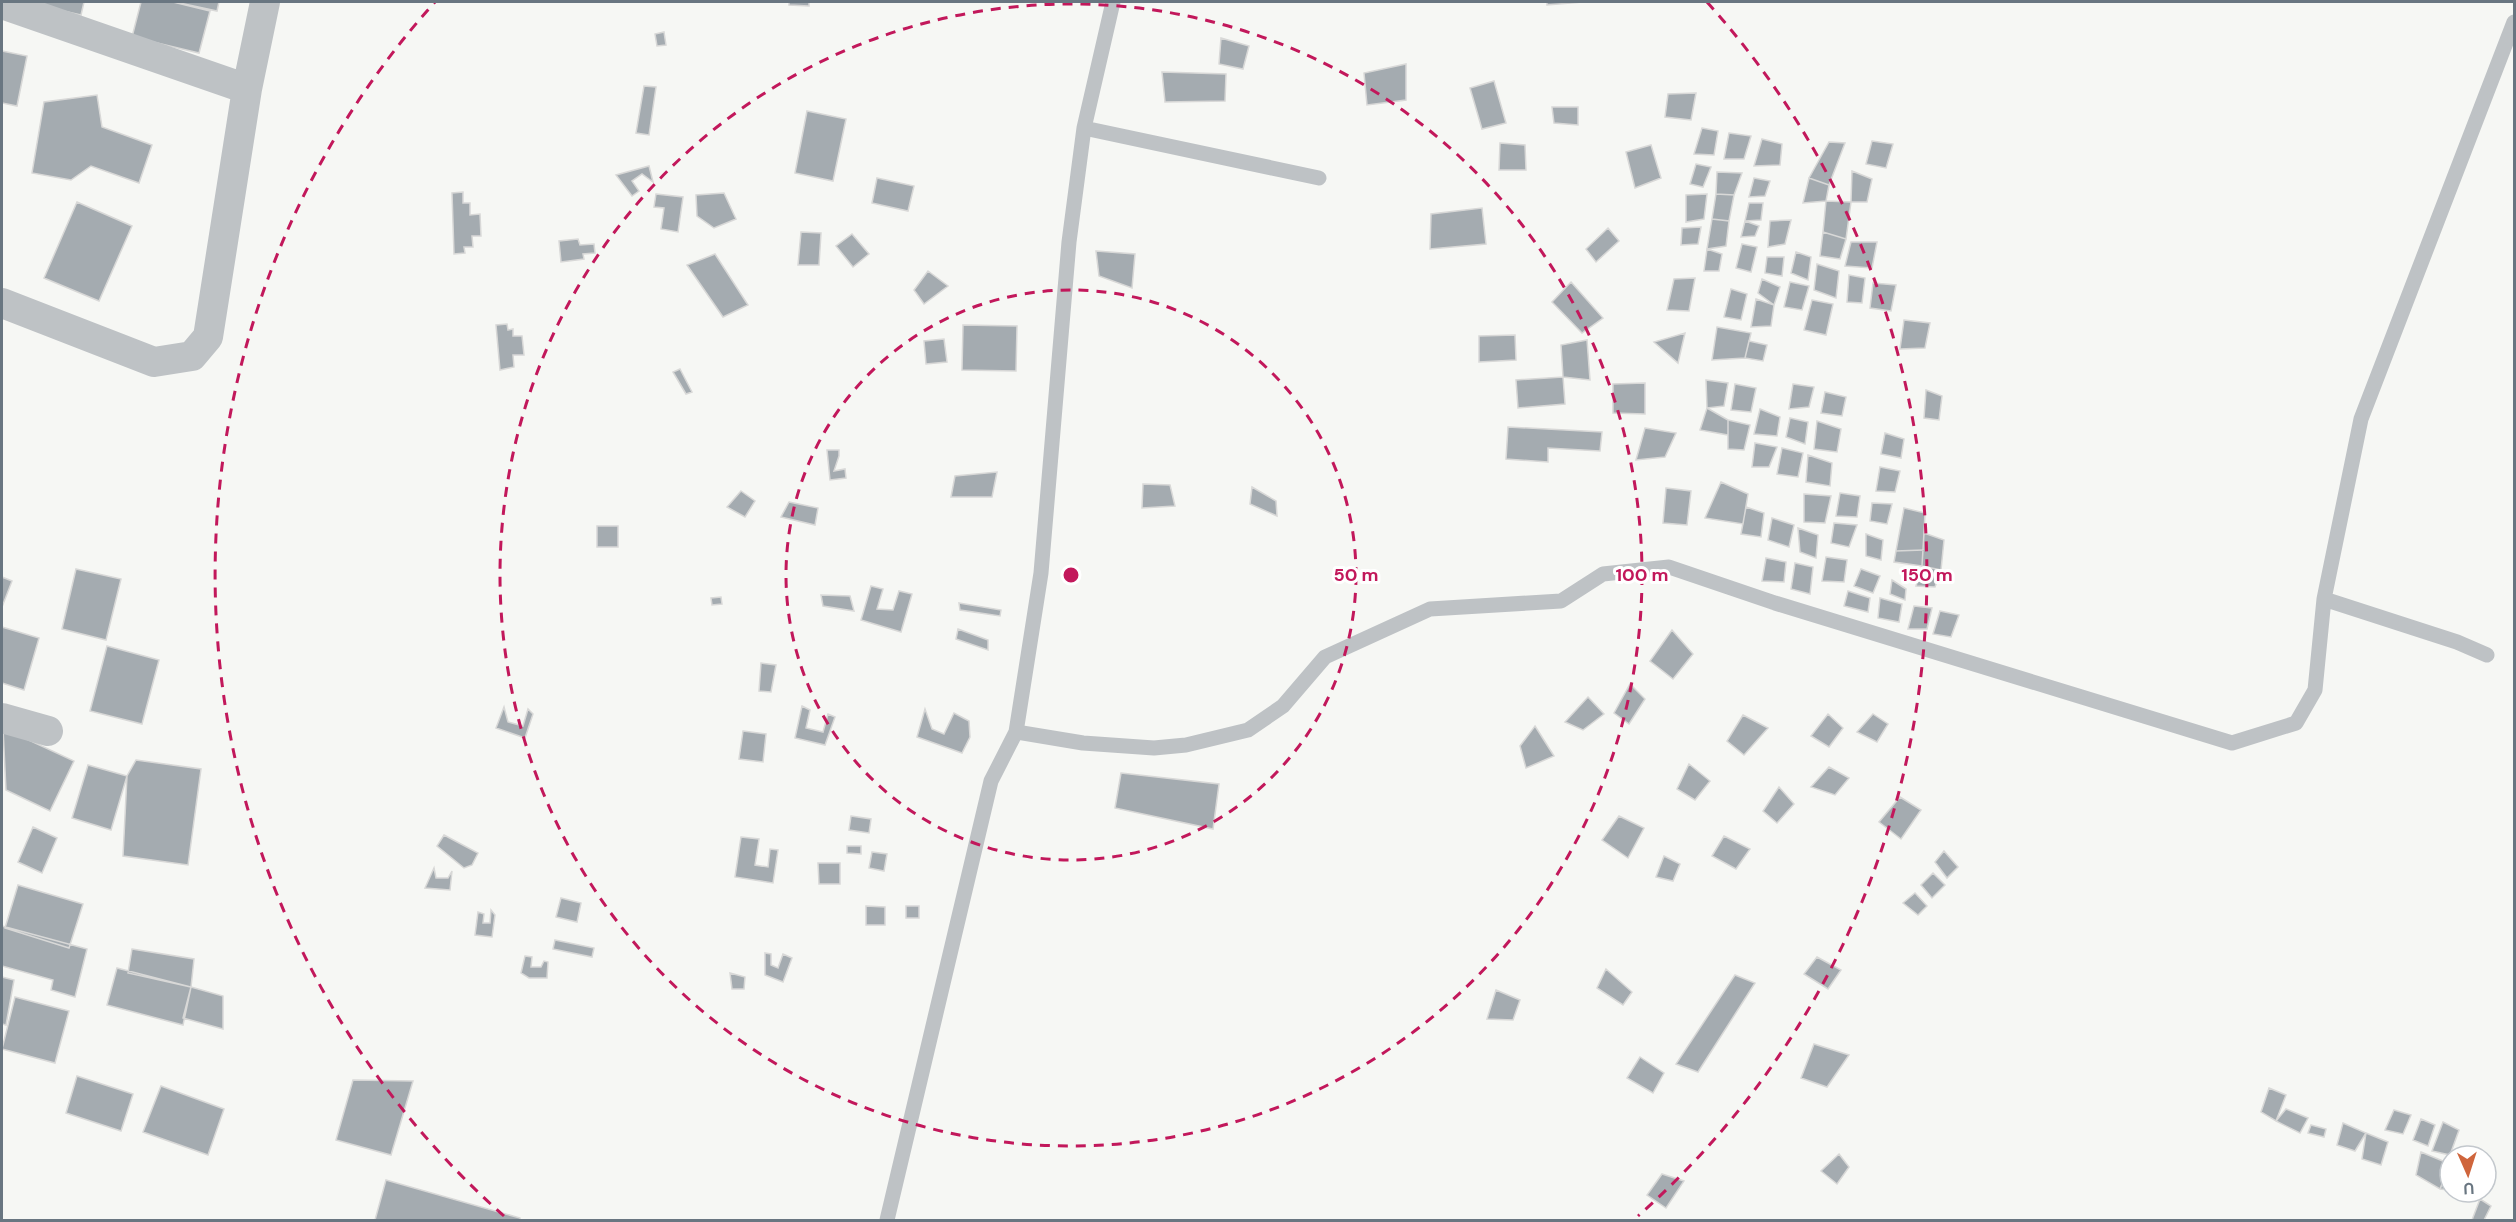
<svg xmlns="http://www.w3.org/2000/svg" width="2516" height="1222" font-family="'DM Sans',sans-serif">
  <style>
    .building { fill: #a4abb0; stroke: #d8d8d7; stroke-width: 1.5 }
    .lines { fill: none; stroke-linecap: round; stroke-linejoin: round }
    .service { stroke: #bec2c5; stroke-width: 15 }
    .minor { stroke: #bec2c5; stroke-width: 30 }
    .ring { fill: none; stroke: #c2185b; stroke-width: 3; stroke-dasharray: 10 8 }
    .centre { fill: #c2185b; stroke: #fff; stroke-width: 3 }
    .ring-label { font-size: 18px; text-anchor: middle; font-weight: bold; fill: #c2185b; stroke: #fff; stroke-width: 6; stroke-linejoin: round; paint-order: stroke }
  </style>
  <rect width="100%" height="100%" fill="#f6f7f4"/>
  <path class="building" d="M42,2h42l-3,13 -40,-9z
    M141,2h32l37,9 -11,42 -67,-16z
    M175,2h44l-2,9z
    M789,2h20v4l-20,-1z
    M1547,2h36l-36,3z
    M664,32l2,13 -9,1 -2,-12z
    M1221,38l28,8 -6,23 -24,-5z
    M2,51l25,5 -10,50 -15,-3z
    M1406,64v36l-39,5 -3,-32z
    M1162,72l64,2 -1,27 -60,1z
    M1494,81l12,42 -24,6 -12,-41z
    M644,86l12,1 -7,48 -13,-2z
    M1696,93l-5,27 -26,-3 3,-23z
    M97,95l5,32 50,18 -13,38 -48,-17 -20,14 -39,-7 12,-71z
    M1552,107h26v18l-24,-2z
    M807,111l39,8 -13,62 -38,-8z
    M1702,128l16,3 -4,24 -20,-1z
    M1729,133l22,3 -7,23h-20z
    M1762,139l20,5 -2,21 -26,1z
    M1872,141l21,3 -7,24 -20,-4z
    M1829,142l16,1 -16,42 -20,-7z
    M1500,143l25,2 1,25h-27z
    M1651,145l10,33 -26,10 -9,-36z
    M1696,164l15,3 -8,20 -13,-3z
    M649,166l4,16 -11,-8 -10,7 7,10 -7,5 -16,-21z
    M1852,171l20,8 -5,23h-16z
    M1717,172l25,1 -8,22 -18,-1z
    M877,178l37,8 -6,25 -36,-8z
    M1754,178l16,3 -5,15 -16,1z
    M1809,178l20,7 -3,16 -23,2z
    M463,192v11h7v12l10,-1 1,22h-9l1,11h-9l1,6 -11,1 -2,-61z
    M724,193l12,26 -22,9 -17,-12 -1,-21z
    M656,194l27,3 -5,35 -17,-3 3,-21 -10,-1z
    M1707,194l-3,25 -18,3v-27z
    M1716,194l18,1 -5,26 -17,-2z
    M1826,201l25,1 -5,37 -23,-7z
    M77,202l55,24 -33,75 -55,-23z
    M1749,203h14l-2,17 -16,1z
    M1482,208l4,36 -56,5 1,-35z
    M1712,219l17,2 -3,25 -19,3z
    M1791,220l-6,24 -17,3 2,-26z
    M1745,221l14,5 -4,10 -14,1z
    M1701,227l-3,17 -17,1 1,-17z
    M1608,228l11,13 -23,21 -10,-13z
    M801,232l20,1 -2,32h-21z
    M1823,232l23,7 -6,20 -20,-3z
    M852,234l17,20 -16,13 -17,-21z
    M578,239l2,6 14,-1 1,9 -12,1 1,5 -23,3 -2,-21z
    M1851,242h26l-5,26 -27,-2z
    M1742,244l15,3 -6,25 -15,-4z
    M1707,249l15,5 -3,17h-15z
    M1096,251l39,3 -3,34 -33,-12z
    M1796,252l15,5 -3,23 -17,-7z
    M715,254l33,51 -25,12 -36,-52z
    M1767,257h17l-2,19 -17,-3z
    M1817,264l22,7 -3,27 -22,-8z
    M928,271l20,15 -24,18 -10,-14z
    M1849,275l16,3 -3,25 -15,-1z
    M1695,278l-6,33 -22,-1 7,-31z
    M1762,279l18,8 -6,18 -16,-12z
    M1571,282l32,36 -21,15 -30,-31z
    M1790,282l19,4 -7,24 -18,-3z
    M1873,283l23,2 -5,26 -21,-3z
    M1731,289l16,5 -6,26 -17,-3z
    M1756,299l18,6 -3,21 -20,1z
    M1812,300l21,4 -7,31 -22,-5z
    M1904,320l26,3 -5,25 -25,1z
    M507,324l1,6 5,-1v7h9l2,19h-11l1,12 -14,3 -4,-45z
    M963,325l54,1 -1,45 -54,-1z
    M1717,327l34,6 -6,25 -33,2z
    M1685,333l-7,30 -24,-21z
    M1515,335l1,25 -37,2v-26z
    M944,339l3,23 -21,2 -2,-23z
    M1587,340l3,40 -27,-3 -2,-32z
    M1749,341l18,4 -4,16 -18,-3z
    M680,369l12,23 -6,2 -13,-22z
    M1563,377l2,27 -47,4 -2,-28z
    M1706,380l22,3 -4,23 -17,2z
    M1645,383v31l-32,-1v-29z
    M1735,384l21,4 -5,24 -20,-2z
    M1793,384l21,3 -5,20 -20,2z
    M1926,390l16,6 -3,24 -15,-2z
    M1825,392l21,5 -4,19 -21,-3z
    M1707,408l21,12v15l-28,-5z
    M1760,409l20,8 -3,19 -23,-2z
    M1790,418l18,4 -3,22 -19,-7z
    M1728,420l22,5 -6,25 -16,-1z
    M1817,421l24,8 -4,23 -23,-3z
    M1508,427l94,5 -2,19 -52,-3v14l-42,-3z
    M1645,428l31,5 -11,24 -29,3z
    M1885,433l19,6 -3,19 -20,-4z
    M1755,443l22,4 -8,20h-17z
    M1782,448l21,5 -5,24 -21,-3z
    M827,450h12v6l-5,15 11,-2 1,9 -16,2z
    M1808,455l24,8 -2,23 -24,-4z
    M1880,467l20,4 -5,21 -19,-1z
    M997,472l-5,25h-41l4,-21z
    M1721,482l27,12 -5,30 -38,-6z
    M1143,484l27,1 5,21 -33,2z
    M1252,487l24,14 1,15 -27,-12z
    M1666,488l25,3 -4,34 -24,-2z
    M741,491l14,10 -10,16 -18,-10z
    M1840,493l20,3 -3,21 -21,-1z
    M1804,494l27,2 -6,27 -21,-1z
    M789,502l29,6 -3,17 -34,-8z
    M1872,503l20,1 -5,20 -17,-3z
    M1746,507l18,6 -3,24 -20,-3z
    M1904,508l21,5 -2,37 -27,1z
    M1772,518l22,7 -5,22 -21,-7z
    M1834,523l23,2 -8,22 -18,-4z
    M597,526h21v21h-21z
    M1798,528l20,7 -2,23 -16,-6z
    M1924,533l20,7 -3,30 -19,-4z
    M1866,534l17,6 -2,20 -15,-4z
    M1923,550l-1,16 -28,-4 2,-11z
    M1826,557l21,3 -3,22 -22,-1z
    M1766,558l20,4 -2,20 -22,-1z
    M1795,563l18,4 -3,27 -19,-5z
    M1922,566l19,4 -6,17 -19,-1z
    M76,569l45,10 -15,61 -44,-11z
    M1861,569l19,7 -7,17 -19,-7z
    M2,577l10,4 -10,26z
    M1892,580l14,9 -1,11 -15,-6z
    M871,586l12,3 -6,20 16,1 6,-19 13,3 -11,38 -40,-12z
    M1848,591l22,7 -2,14 -24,-6z
    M821,595l29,1 4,15 -31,-5z
    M721,597l1,7 -10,1 -1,-7z
    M1880,598l22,6 -3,18 -21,-4z
    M959,603l42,7 -1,6 -40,-6z
    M1914,606l18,2 -5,21h-19z
    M1940,611l19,4 -8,22 -18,-3z
    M2,627l37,11 -15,52 -22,-7z
    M958,629l30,11v10l-32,-11z
    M1672,630l21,24 -20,25 -23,-18z
    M107,646l52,14 -17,64 -52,-13z
    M761,663l15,2 -5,27 -12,-1z
    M1630,684l15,15 -16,25 -15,-11z
    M1588,697l16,17 -21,16 -18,-8z
    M802,706l8,4 -4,18 17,4 5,-18 7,3 -10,28 -30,-7z
    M504,707l4,15 15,4 5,-17 5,5 -8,24 -29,-10z
    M925,709l7,20 12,5 10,-21 15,8 1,16 -8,16 -45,-16z
    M1828,714l15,14 -14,19 -18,-11z
    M1873,714l15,10 -11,18 -20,-10z
    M1743,715l25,13 -24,27 -17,-14z
    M1535,726l19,30 -28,12 -6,-22z
    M3,728l71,33 -24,50 -44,-21z
    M743,731l23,3 -3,28 -24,-3z
    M136,760l65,9 -13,96 -65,-9 4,-80z
    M1689,764l21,17 -15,19 -18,-11z
    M88,765l39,11 -16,54 -39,-12z
    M1829,767l20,11 -14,17 -24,-8z
    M1121,773l98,11 -6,45 -98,-21z
    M1779,787l15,17 -17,19 -14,-12z
    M1900,797l21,13 -20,29 -22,-17z
    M851,816l20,3 -2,14 -20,-3z
    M1619,816l25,12 -16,30 -26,-18z
    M33,827l24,11 -15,35 -24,-11z
    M444,835l34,18 -6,12 -8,3 -27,-22z
    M1724,836l26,13 -14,20 -24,-13z
    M741,837l18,2 -4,26 13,2 2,-18 8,1 -5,33 -38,-6z
    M847,846h14v8l-14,-1z
    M1944,851l14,16 -11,11 -12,-16z
    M872,852l15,2 -3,17 -15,-3z
    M1664,856l16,8 -7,17 -17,-4z
    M818,863h22v21h-21z
    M434,868l2,10h12l4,-7 -2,19 -25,-2z
    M1933,873l12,12 -13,13 -11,-13z
    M18,885l65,19 -14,44 -64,-20z
    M1915,893l12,13 -9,9 -15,-12z
    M561,898l20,5 -4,19 -21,-5z
    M866,906l19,1v18h-19z
    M906,906h13v12h-13z
    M491,910l4,5 -3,22 -17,-2 3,-23 6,2 -1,9h7z
    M2,926l85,23 -12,48 -24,-7 2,-10 -51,-14z
    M555,940l39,8 -2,9 -39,-8z
    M132,949l62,10 -3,28 -63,-14z
    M765,953l6,1v11l7,3 5,-14 9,4 -9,24 -18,-7z
    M525,956l7,1 -1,10h10l3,-6 4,1 -1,16h-18l-8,-5z
    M1817,957l24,13 -13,19 -24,-15z
    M117,968l74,19 -8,38 -76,-20z
    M1606,969l26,23 -9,13 -26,-17z
    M730,973l15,4 -1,12h-12z
    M1735,975l20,8 -57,89 -22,-8z
    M2,977l12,3 -8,45 -4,-1z
    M191,987l32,9v33l-40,-11z
    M1496,990l24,10 -7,20 -26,-1z
    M15,997l54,14 -14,52 -53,-14z
    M1814,1044l35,11 -22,32 -26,-9z
    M1640,1057l24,16 -11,20 -26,-15z
    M77,1076l56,18 -12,37 -55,-18z
    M353,1080l60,1 -22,74 -55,-15z
    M161,1086l63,23 -16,46 -65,-23z
    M2269,1088l17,7 -10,26 -15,-9z
    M2286,1109l22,9 -8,15 -24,-12z
    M2394,1110l17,5 -8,19 -18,-4z
    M2421,1119l14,6 -7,21 -15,-6z
    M2443,1122l16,8 -9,25 -18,-4z
    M2343,1123l23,10 -11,18 -18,-6z
    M2311,1125l15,4 -2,8 -16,-4z
    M2366,1133l22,9 -7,23 -19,-6z
    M2421,1152l29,12 -10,25 -24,-14z
    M1839,1154l10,13 -12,17 -16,-13z
    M2450,1168v22l-10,-1z
    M1662,1174l22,7 -18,27 -19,-13z
    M386,1180l134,38v2h-145z
    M2480,1199l11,7 -7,14h-12z"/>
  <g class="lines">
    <path class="service" d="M1084,128l235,50
      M2324,599l133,43 30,13
      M1016,732l25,-159 28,-331 15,-114 29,-126
      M887,1220l104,-439 25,-49 67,11 71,5 32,-3 62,-15 35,-24 42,-49 105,-48 131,-8 42,-27 66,-7 106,36 457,140 64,-20 19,-33 9,-91 37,-180 153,-397"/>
    <path class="minor" d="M2,4l245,85
      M2,303l152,59 38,-6 16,-19 39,-248 18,-87
      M2,718l46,13"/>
  </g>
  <g class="ring">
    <circle cx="1071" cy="575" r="285"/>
    <circle cx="1071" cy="575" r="571"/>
    <path d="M504 1216A856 856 0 0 1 435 2M1707 2A856 856 0 0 1 1638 1216"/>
  </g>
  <circle cx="1071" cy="575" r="9" class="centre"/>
  <g class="ring-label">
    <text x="1356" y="581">50 m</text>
    <text x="1642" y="581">100 m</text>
    <text x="1927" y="581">150 m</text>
  </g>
  <rect width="2516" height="1222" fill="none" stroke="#697681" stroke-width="6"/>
  <g transform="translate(2468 1174) rotate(177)"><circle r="28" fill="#ffffff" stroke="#c3c8cd" stroke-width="1.5"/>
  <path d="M0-4.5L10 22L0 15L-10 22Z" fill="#cf653c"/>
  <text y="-9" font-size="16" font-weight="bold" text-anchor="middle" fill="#697681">U</text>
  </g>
</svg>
